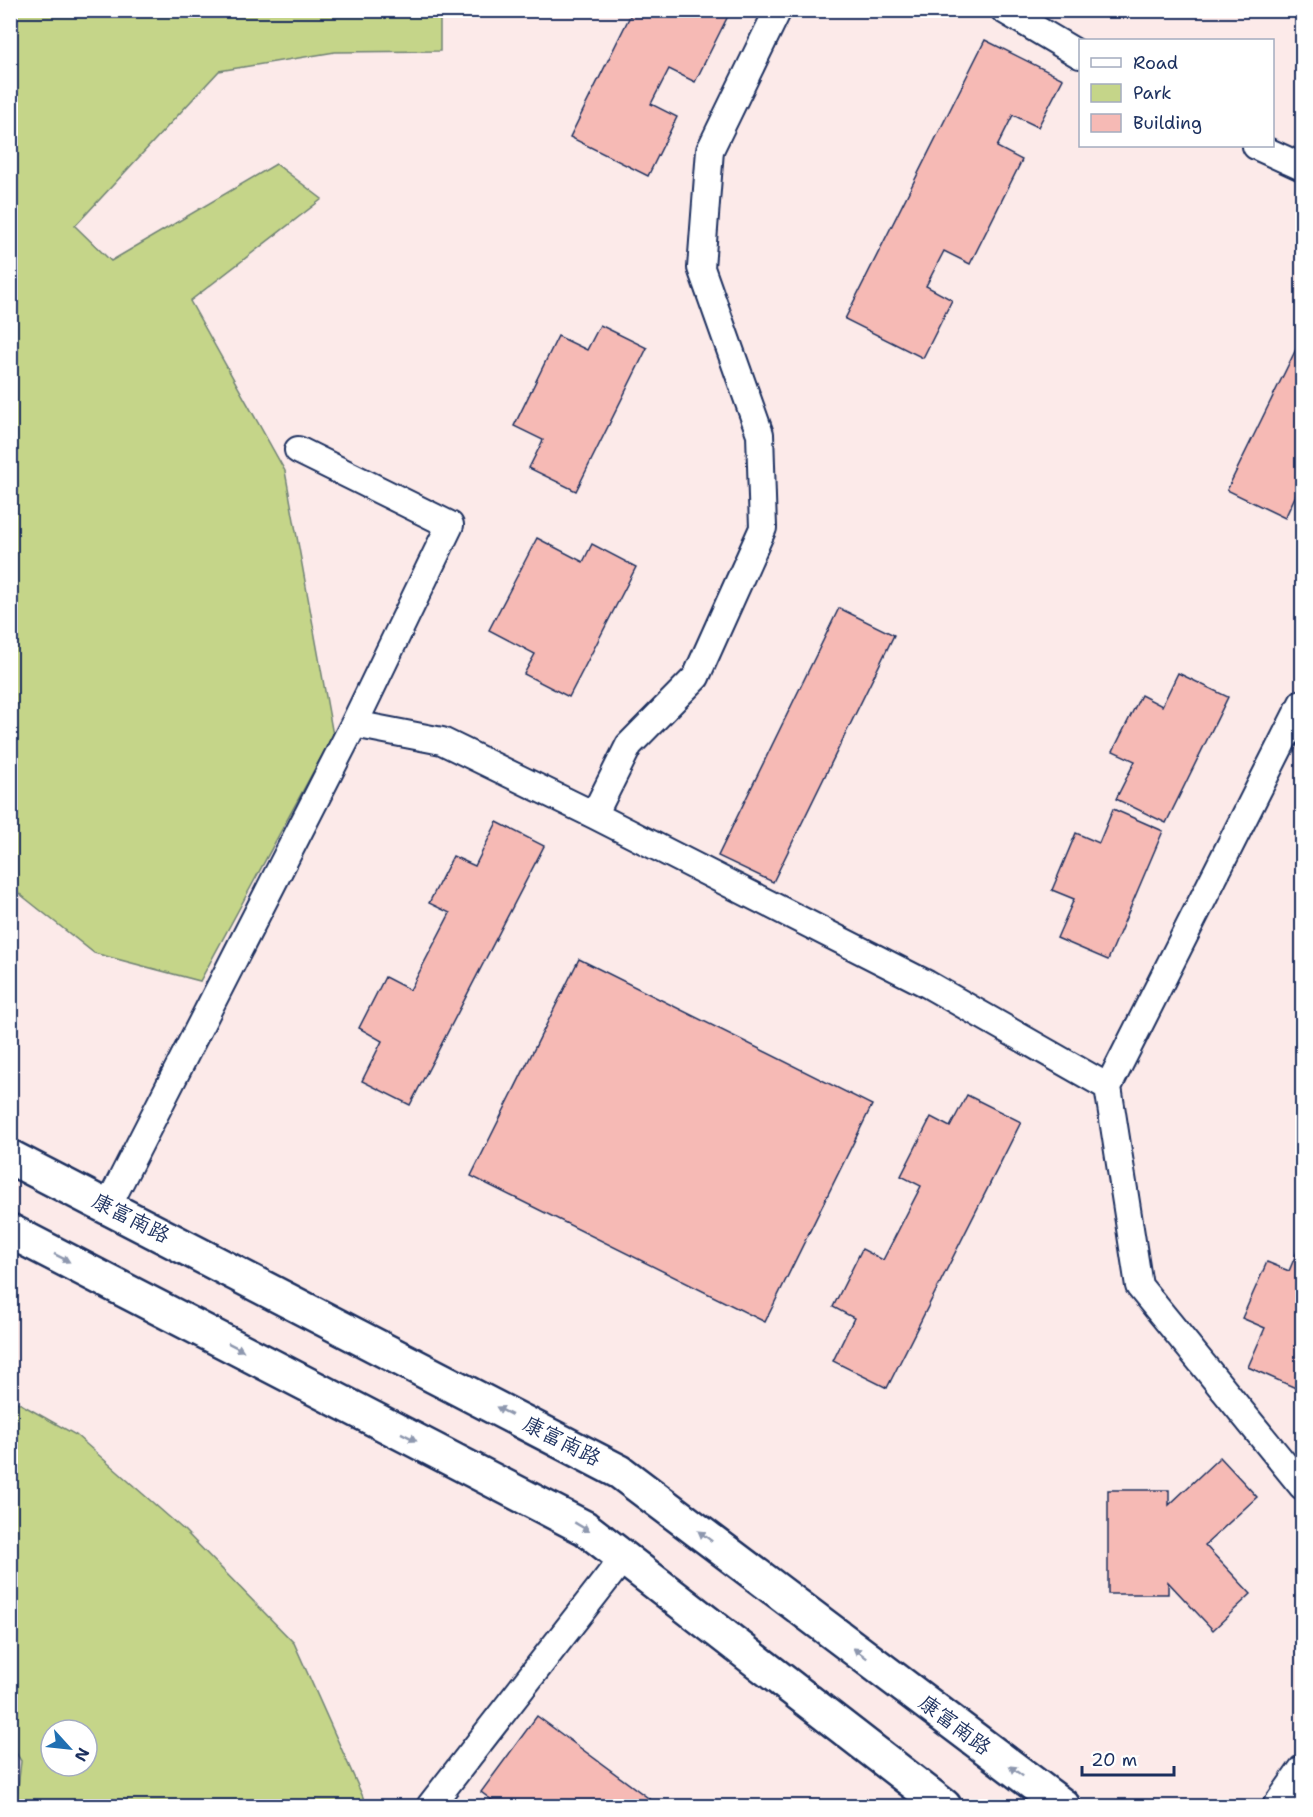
<svg xmlns="http://www.w3.org/2000/svg" width="1313" height="1817" font-family="'Shantell Sans','LXGW WenKai TC',sans-serif">
  <style>
    .green { fill: #c5d589; stroke: #708274; stroke-width: 1.5; fill-rule: evenodd }
    .building { fill: #f6bab5; stroke: #1b2f5e; stroke-width: 1.5 }
    .lines { fill: none; stroke-linecap: round; stroke-linejoin: round }
    .street-casing { stroke: #1b2f5e; stroke-width: 30 }
    .secondary-casing { stroke: #1b2f5e; stroke-width: 38 }
    .street { stroke: #fff; stroke-width: 26 }
    .secondary { stroke: #fff; stroke-width: 33 }
    .oneway { fill: #8d97ae }
    .labels { text-anchor: middle; dominant-baseline: central; stroke-width: 4.5; stroke-linejoin: round; paint-order: stroke }
    .street-label { font-size: 21px; fill: #1b2f5e; stroke: #fff }
  </style>
  <rect width="100%" height="100%" fill="#fceae9"/>
  <filter id="ink" filterUnits="userSpaceOnUse"><feTurbulence type="fractalNoise" baseFrequency=".0167" numOctaves="2"/><feDisplacementMap in="SourceGraphic" scale="12" xChannelSelector="R" yChannelSelector="G"/><feConvolveMatrix kernelMatrix="1 2 1 2 8 2 1 2 1" color-interpolation-filters="sRGB"/></filter>
  <g filter="url(#ink)">
    <path class="green" d="M10,11h430v40l-105,1 -116,19 -144,155 36,35 165,-97 46,35 -132,102 95,170 48,264 -133,246 -106,-28 -83,-66z
      M10,1398l66,37 109,96 109,112 73,163h-351l5,-45 -11,-18zM51,1730h36v36h-36z"/>
    <path class="building" d="M633,10h98l-36,72 -26,-13 -18,35 26,13 -29,59 -78,-39z
      M985,40l78,39 -25,48 -25,-12 -16,32 25,13 -52,104 -26,-13 -18,35 26,14 -29,58 -78,-39z
      M600,325l47,23 -71,143 -47,-23 14,-28 -29,-14 44,-90 29,14z
      M1302,337v145l-17,36 -58,-28z
      M537,538l46,24 9,-18 44,23 -67,130 -45,-23 11,-20 -46,-24z
      M839,608l55,27 -121,247 -55,-26z
      M1178,673l50,24 -62,126 -50,-24 19,-38 -22,-10 28,-56 21,11z
      M1113,809l50,22 -55,129 -51,-22 17,-39 -22,-9 24,-57 23,10z
      M497,822l47,24 -134,259 -48,-24 20,-40 -23,-13 26,-51 25,13 40,-77 -21,-10 24,-47 22,10z
      M579,959l293,146 -107,217 -294,-146z
      M967,1095l54,27 -134,266 -54,-27 21,-43 -21,-11 29,-58 21,11 38,-74 -20,-10 30,-59 19,10z
      M1302,1240v139l-4,10 -50,-22 17,-39 -23,-10 25,-56 22,9z
      M1220,1457l37,40 -52,48 46,49 -38,36 -45,-48v12h-60v-104h61v15z
      M537,1716l122,90h-159l-19,-14z"/>
    <g class="lines">
      <g class="street-casing">
        <path id="street" d="M1004,10l76,45
          M1256,146l46,21
          M298,450l152,75 -96,199
          M594,815l35,-70 67,-68 67,-149 -3,-94 -59,-166 9,-118 68,-140
          M1108,1087l194,-384
          M108,1206l246,-482 88,17 152,74 333,169 181,103 31,199 163,200
          M430,1806l193,-248
          M1276,1806l26,-37"/>
      </g>
      <g class="secondary-casing">
        <path id="secondary" d="M10,1157l610,315 443,334
          M10,1231l575,297 359,278"/>
      </g>
      <use href="#street" class="street"/>
      <use href="#secondary" class="secondary"/>
    </g>
    <defs><path id="oneway-solid" d="M-6-.8H1V-3.2L6.5 0L1 3.2V.8H-6Z" transform="scale(1.5)"/></defs>
    <g class="oneway">
      <use href="#oneway-solid" transform="translate(62 1258) rotate(27)"/>
      <use href="#oneway-solid" transform="translate(236 1347) rotate(27)"/>
      <use href="#oneway-solid" transform="translate(504 1411) rotate(-153)"/>
      <use href="#oneway-solid" transform="translate(409 1437) rotate(27)"/>
      <use href="#oneway-solid" transform="translate(582 1527) rotate(31)"/>
      <use href="#oneway-solid" transform="translate(705 1536) rotate(-143)"/>
      <use href="#oneway-solid" transform="translate(860 1653) rotate(-143)"/>
      <use href="#oneway-solid" transform="translate(1016 1771) rotate(-143)"/>
    </g>
  </g>
  <g class="labels">
    <g class="street-label">
      <text transform="translate(131 1218) rotate(27)">康富南路</text>
      <text transform="translate(562 1441) rotate(27)">康富南路</text>
      <text transform="translate(955 1725) rotate(37)">康富南路</text>
    </g>
  </g>
  <rect width="1313" height="1817" fill="none" stroke="#fff" stroke-width="36"/>
  <rect x="18" y="18" width="1277" height="1781" fill="none" stroke="#1b2f5e" stroke-width="2" filter="url(#ink)"/>
  <rect x="1079" y="39" width="195" height="108" fill="#ffffff" stroke="#a4acbf" stroke-width="1.5"/>
  <rect x="1091" y="58" width="30" height="9" fill="#ffffff" stroke="#a4acbf" stroke-width="1.5"/>
  <text x="1133" y="69" font-size="18" fill="#1b2f5e">Road</text>
  <rect x="1091" y="84" width="30" height="18" fill="#c5d589" stroke="#a4acbf" stroke-width="1.5"/>
  <text x="1133" y="99" font-size="18" fill="#1b2f5e">Park</text>
  <rect x="1091" y="114" width="30" height="18" fill="#f6bab5" stroke="#a4acbf" stroke-width="1.5"/>
  <text x="1133" y="129" font-size="18" fill="#1b2f5e">Building</text>
  <g transform="translate(69 1748) rotate(117)"><circle r="28" fill="#ffffff" stroke="#a4acbf" stroke-width="1.5"/>
  <path d="M0-4.5L10 22L0 15L-10 22Z" fill="#1f6fb2"/>
  <text y="-9" font-size="16" font-weight="bold" text-anchor="middle" fill="#1b2f5e">N</text>
  </g>
  <path d="M1082 1766v9h92v-9" fill="none" stroke="#1b2f5e" stroke-width="3"/>
  <text x="1091" y="1766" font-size="18" fill="#1b2f5e" stroke="#ffffff" stroke-width="4.5" paint-order="stroke">20 m</text>
</svg>
